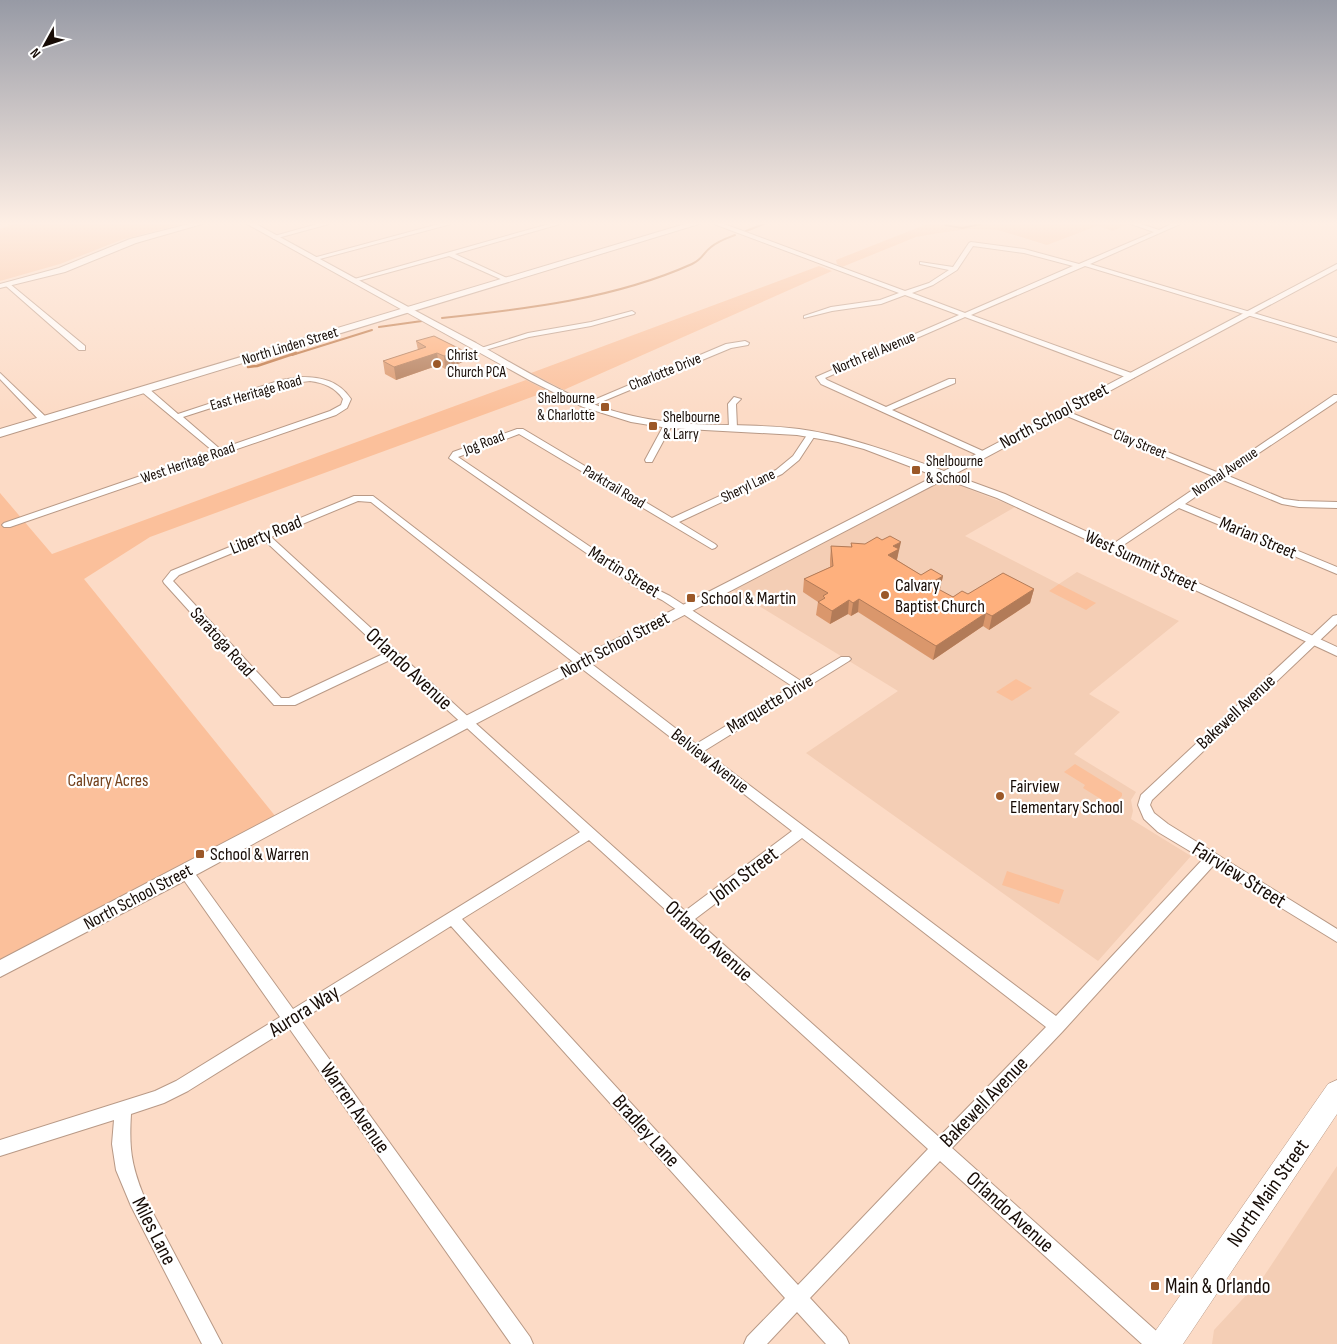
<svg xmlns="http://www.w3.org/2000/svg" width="1337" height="1344" font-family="'Sofia Sans Condensed',sans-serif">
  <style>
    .built { fill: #f4ceb5 }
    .green { fill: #fbc09b }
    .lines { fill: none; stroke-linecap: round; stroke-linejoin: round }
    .stream-far1 { stroke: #bd7441; stroke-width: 2 }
    .stream { stroke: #bd7441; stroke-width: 2.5 }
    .minor-casing { stroke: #b89986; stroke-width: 2 }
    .tertiary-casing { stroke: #b89986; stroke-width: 2 }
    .secondary-casing { stroke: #b89986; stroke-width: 2 }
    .primary-casing { stroke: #b89986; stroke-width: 1 }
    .minor { fill: #fff; fill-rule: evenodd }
    .tertiary { fill: #fff; fill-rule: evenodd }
    .secondary { fill: #fff; fill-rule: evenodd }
    .primary { fill: #fff; fill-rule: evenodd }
    .wall { fill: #da976c }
    .shaded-wall { fill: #b27b58 }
    .building { fill: #feb07d; stroke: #b27b58 }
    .poi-dot { fill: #9b5828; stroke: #fff; stroke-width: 2 }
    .labels { text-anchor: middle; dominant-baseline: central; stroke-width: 4.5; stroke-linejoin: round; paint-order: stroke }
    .far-street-label { font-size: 15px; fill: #170c06; stroke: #fff }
    .far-poi-label { font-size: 15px; fill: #170c06; stroke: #fff; text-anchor: start }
    .street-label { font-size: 18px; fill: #170c06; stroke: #fff }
    .poi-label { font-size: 18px; fill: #170c06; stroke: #fff; text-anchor: start }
    .park-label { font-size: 18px; fill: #75431e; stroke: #fff }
    .near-street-label { font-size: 21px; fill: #170c06; stroke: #fff }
    .near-poi-label { font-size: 21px; fill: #170c06; stroke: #fff; text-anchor: start }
  </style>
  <rect width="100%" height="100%" fill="#fcdbc6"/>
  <path class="built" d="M941,481l9,1 65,25 -50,29 94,48 18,-12 102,49 -90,73 31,18 -46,42 62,38 -5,8 2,11 -2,8 60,37 -93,105 -292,-208 92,-62 -165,-101z
    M1337,1166v178h-125l2,-14 50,-54z"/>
  <path class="green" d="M13,224h169l-61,16 -61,24 -60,17v-52z
    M927,224h201l-15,7 -16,-5 -50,19 -49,-15 -29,-1 -30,4 -23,4 -74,30 -5,-3 -1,-4z
    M819,266l13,5 -264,117 -4,2 -33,-17z
    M526,380l22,11 -398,146 -66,42 192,238 -276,143v-467l52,61z
    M1059,584l37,19 -10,7 -37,-19z
    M1016,679l16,9 -20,13 -16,-9z
    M1075,764l47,29v3l-10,10 -29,-18 2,-3 -21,-13z
    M1007,871l57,19 -5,14 -57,-19z"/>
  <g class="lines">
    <path class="stream-far1" d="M945,225l17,3 19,-4
      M746,231l18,-7
      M442,318c84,-9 172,-19 250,-54 11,-5 11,-11 19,-17 7,-6 16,-9 24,-12
      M379,327l43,-6
      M292,355l80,-25"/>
    <path class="stream" d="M248,367l9,-1 39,-13"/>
    <g class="minor-casing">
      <path id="minor" d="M317,224h12l-55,15 -3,-2z
        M439,224h12l-135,36 -3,-2z
        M549,224h11l-105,30 54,25v2h-4l-56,-25 -95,26 -3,-2z
        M714,224h10l181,67 24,-8 20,-13 -29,-6v-2l33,5 16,-24 2,-1 53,7 55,15 75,-32 -23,-8h10l18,6 12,-6h9l-90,40 247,74v4l-252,-76 -114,49 163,59v4h-6l-163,-61 -140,61 2,2 59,27 63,-28h6v4l-63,27 93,42v4l-3,1 -161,-73 -5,-7 143,-62 -54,-20 -24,9 -49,7 -28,7v-2l27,-9 49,-7 19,-7zM973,246l51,7 49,13 -108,47 -53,-20 21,-8 24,-15z
        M6,284h4l75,62v4h-6l-73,-64z
        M632,311l3,2 -1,1 -43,12 -62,11 -47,14 -4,-2 50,-16 63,-11z
        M745,341l4,2 -1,2 -17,3 -142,59 -7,-2 144,-61z
        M0,373l47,45v4h-6l-41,-43z
        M301,377c21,0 38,4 50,22l-4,9 -11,7 -326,112h-6l-2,-2 2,-2 209,-72 -71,-59v-4h6l30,26 103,-34zM310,381c14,2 25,6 33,18l-2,6 -11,6 -110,38 -37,-32 103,-33z
        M1334,395h3v6l-111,74 58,24 15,2 38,1v6l-38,-1 -17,-3 -61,-25 -36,25 152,63v7l-158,-66 -63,42h-6l-2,-2 2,-2 103,-70 -156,-64 7,-2 155,63z
        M734,397l7,2 -5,5 1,24 -4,2 -4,-2 -1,-24z
        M665,423l7,2 -20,37h-6l-1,-2z
        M517,429h6l149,89 104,-48 17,-14 16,-24h6l1,2 -17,26 -17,14 -103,48 36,22 2,2 -2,2 -3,1 -193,-115 -61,23 184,125 28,14 131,85 40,-24h8l2,2 -2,2 -145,90 352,265 147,-157 -45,-27 -14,-13 -6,-14 3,-10 192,-179 4,-1v9l-185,176 -2,5 4,8 14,11 169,105v13l-124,-76 -150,165 -111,117 211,189 3,7h-24l-202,-183 -130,137 36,39 3,7h-23l-29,-32 -30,32h-23l3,-7 38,-39 -334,-372 -150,94 229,317 3,7h-22l-222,-316 -101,63 -24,12 -33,11c-2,33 0,50 12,80l79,150h-20l-71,-138 -15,-36 -4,-26 2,-24 -114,36v-16l155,-49 21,-10 104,-64 -99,-141 -2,-4 2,-4 5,-1 5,1 102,141 287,-177 -188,-173 -97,46h-21l-110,-122 -1,-2 8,-10 183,-75h19l323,248 96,-58 -130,-86 -28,-14 -185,-128 4,-6zM358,501l13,1 197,156 224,173 -107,80 -222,-199 -192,-175zM264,540l121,113 -96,45h-8l-108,-117 6,-6zM802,838l244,189 -107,110 -244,-218zM589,840l339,309 -130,136 -336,-366z"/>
    </g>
    <g class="tertiary-casing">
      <path id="tertiary" d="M189,224h13l-66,19 -71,29 -65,16v-4l59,-16 71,-29z
        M247,224h9c73,40 146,80 220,119 50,28 101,61 157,73 54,13 111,6 166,13 51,7 97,25 145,42l393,-207v5l-384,206 52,19 332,153v9l-340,-158 -52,-19 -483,252 -270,146 -192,100v-17l452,-237 483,-247 -71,-27 -26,-7 -41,-7 -129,-7 -37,-6 -48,-15 -52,-26z"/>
    </g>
    <g class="secondary-casing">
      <path id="secondary" d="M685,224h14l-699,213v-8z"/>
    </g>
    <g class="primary-casing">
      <path id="primary" d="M1337,1080v34l-154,230h-33l4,-11 174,-249z"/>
    </g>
    <use href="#minor" class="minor"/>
    <use href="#tertiary" class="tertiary"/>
    <use href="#secondary" class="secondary"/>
    <use href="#primary" class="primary"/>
  </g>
  <path class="wall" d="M416,341l47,21 -18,7 -6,-4 -43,15 -11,-6 -2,-13 35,-11z
    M851,543l47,12 -1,5 24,15 22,1 -3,13 -1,1 14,7 15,-3 66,-5 -4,14 -41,27 -6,-4 -50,34 -75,-48 -7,4 -3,-2 -18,10 -14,-9 2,-13 -15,-10 1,-13 26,-12v-8l1,-13 20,1z"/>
  <path class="shaded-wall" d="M462,350l1,12 -18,7 -1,-13z
    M437,353l2,12 -43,15 -2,-13z
    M901,542l-3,13 -2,7 -8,-7 5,-9z
    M943,576l-3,13 -14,9 3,-14z
    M1034,589l-4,14 -41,27 3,-14z
    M859,599l-1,13 -7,4 2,-13z
    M849,600l-1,14 -18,10 2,-13z
    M986,613l-3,13 -50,34 3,-14z"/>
  <path class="building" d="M434,336l28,14 -18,6 -7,-3 -43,14 -11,-6 43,-14 -10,-6z
    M890,536l11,6 -8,4 6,3 -11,6 33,20 10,-6 12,7 -14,8 24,13 9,-6 6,3 35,-21 31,16 -42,27 -6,-3 -50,33 -77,-47 -6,4 -4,-3 -17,11 -14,-9 7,-4 -2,-2 5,-3 -24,-14 29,-13 -2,-20 21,1 -1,-4 14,1 12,-7 5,3z"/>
  <linearGradient id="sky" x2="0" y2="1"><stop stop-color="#979aa5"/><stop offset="0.54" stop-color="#feefe5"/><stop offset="1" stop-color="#feefe5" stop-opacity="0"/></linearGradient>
  <rect width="1337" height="413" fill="url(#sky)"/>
  <g class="poi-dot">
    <circle cx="437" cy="364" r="5"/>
    <rect x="600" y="402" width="10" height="10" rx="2.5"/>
    <rect x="648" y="421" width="10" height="10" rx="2.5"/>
    <rect x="911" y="465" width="10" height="10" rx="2.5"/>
    <circle cx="885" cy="595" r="5"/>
    <rect x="686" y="593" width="10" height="10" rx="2.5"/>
    <circle cx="1000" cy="796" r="5"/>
    <rect x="195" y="849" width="10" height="10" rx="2.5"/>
    <rect x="1150" y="1281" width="10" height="10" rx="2.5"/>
  </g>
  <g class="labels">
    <g class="far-street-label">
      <text transform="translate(290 346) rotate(-17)">North Linden Street</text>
      <text transform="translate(874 353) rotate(-23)">North Fell Avenue</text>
      <text transform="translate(665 372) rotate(-22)">Charlotte Drive</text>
      <text transform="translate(256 393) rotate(-16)">East Heritage Road</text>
      <text transform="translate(484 443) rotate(-21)">Jog Road</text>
      <text transform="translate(1140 444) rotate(22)">Clay Street</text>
      <text transform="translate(188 463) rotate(-19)">West Heritage Road</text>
      <text transform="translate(1225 472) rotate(-34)">Normal Avenue</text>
      <text transform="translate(748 486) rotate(-26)">Sheryl Lane</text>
      <text transform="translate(614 487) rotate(31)">Parktrail Road</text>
    </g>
    <g class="far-poi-label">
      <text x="447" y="355">Christ<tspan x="447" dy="17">Church PCA</tspan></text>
      <text x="595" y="398" text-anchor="end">Shelbourne<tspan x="595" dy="17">&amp; Charlotte</tspan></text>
      <text x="663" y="417">Shelbourne<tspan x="663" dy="17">&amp; Larry</tspan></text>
      <text x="926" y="461">Shelbourne<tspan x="926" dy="17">&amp; School</tspan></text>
    </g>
    <g class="street-label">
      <text transform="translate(1054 416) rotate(-28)">North School Street</text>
      <text transform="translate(266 535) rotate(-22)">Liberty Road</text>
      <text transform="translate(1258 538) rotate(23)">Marian Street</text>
      <text transform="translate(1141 561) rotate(25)">West Summit Street</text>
      <text transform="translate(624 572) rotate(32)">Martin Street</text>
      <text transform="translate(222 642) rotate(48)">Saratoga Road</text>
      <text transform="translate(615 645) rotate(-28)">North School Street</text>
      <text transform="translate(770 704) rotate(-31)">Marquette Drive</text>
      <text transform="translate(1236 712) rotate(-43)">Bakewell Avenue</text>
      <text transform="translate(710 761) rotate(38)">Belview Avenue</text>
      <text transform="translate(138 897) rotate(-28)">North School Street</text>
    </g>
    <g class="poi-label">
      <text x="895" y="585">Calvary<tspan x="895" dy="21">Baptist Church</tspan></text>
      <text x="701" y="598">School &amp; Martin</text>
      <text x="1010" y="786">Fairview<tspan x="1010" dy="21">Elementary School</tspan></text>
      <text x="210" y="854">School &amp; Warren</text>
    </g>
    <g class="park-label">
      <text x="108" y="780">Calvary Acres</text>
    </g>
    <g class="near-street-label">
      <text transform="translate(409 669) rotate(43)">Orlando Avenue</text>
      <text transform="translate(744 875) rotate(-37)">John Street</text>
      <text transform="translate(1239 875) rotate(32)">Fairview Street</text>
      <text transform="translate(709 941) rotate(42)">Orlando Avenue</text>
      <text transform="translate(304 1011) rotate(-32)">Aurora Way</text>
      <text transform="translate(984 1102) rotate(-46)">Bakewell Avenue</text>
      <text transform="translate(355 1108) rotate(55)">Warren Avenue</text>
      <text transform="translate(646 1131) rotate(48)">Bradley Lane</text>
      <text transform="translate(1268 1193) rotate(-55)">North Main Street</text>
      <text transform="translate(1010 1212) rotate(42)">Orlando Avenue</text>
      <text transform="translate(154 1231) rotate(63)">Miles Lane</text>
    </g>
    <g class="near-poi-label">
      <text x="1165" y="1286">Main &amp; Orlando</text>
    </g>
  </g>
  <g transform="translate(45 45) rotate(230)" stroke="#ffffff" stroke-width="4" paint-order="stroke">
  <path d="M0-4L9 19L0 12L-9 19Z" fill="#170c06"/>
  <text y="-8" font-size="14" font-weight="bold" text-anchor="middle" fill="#170c06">N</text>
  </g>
</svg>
